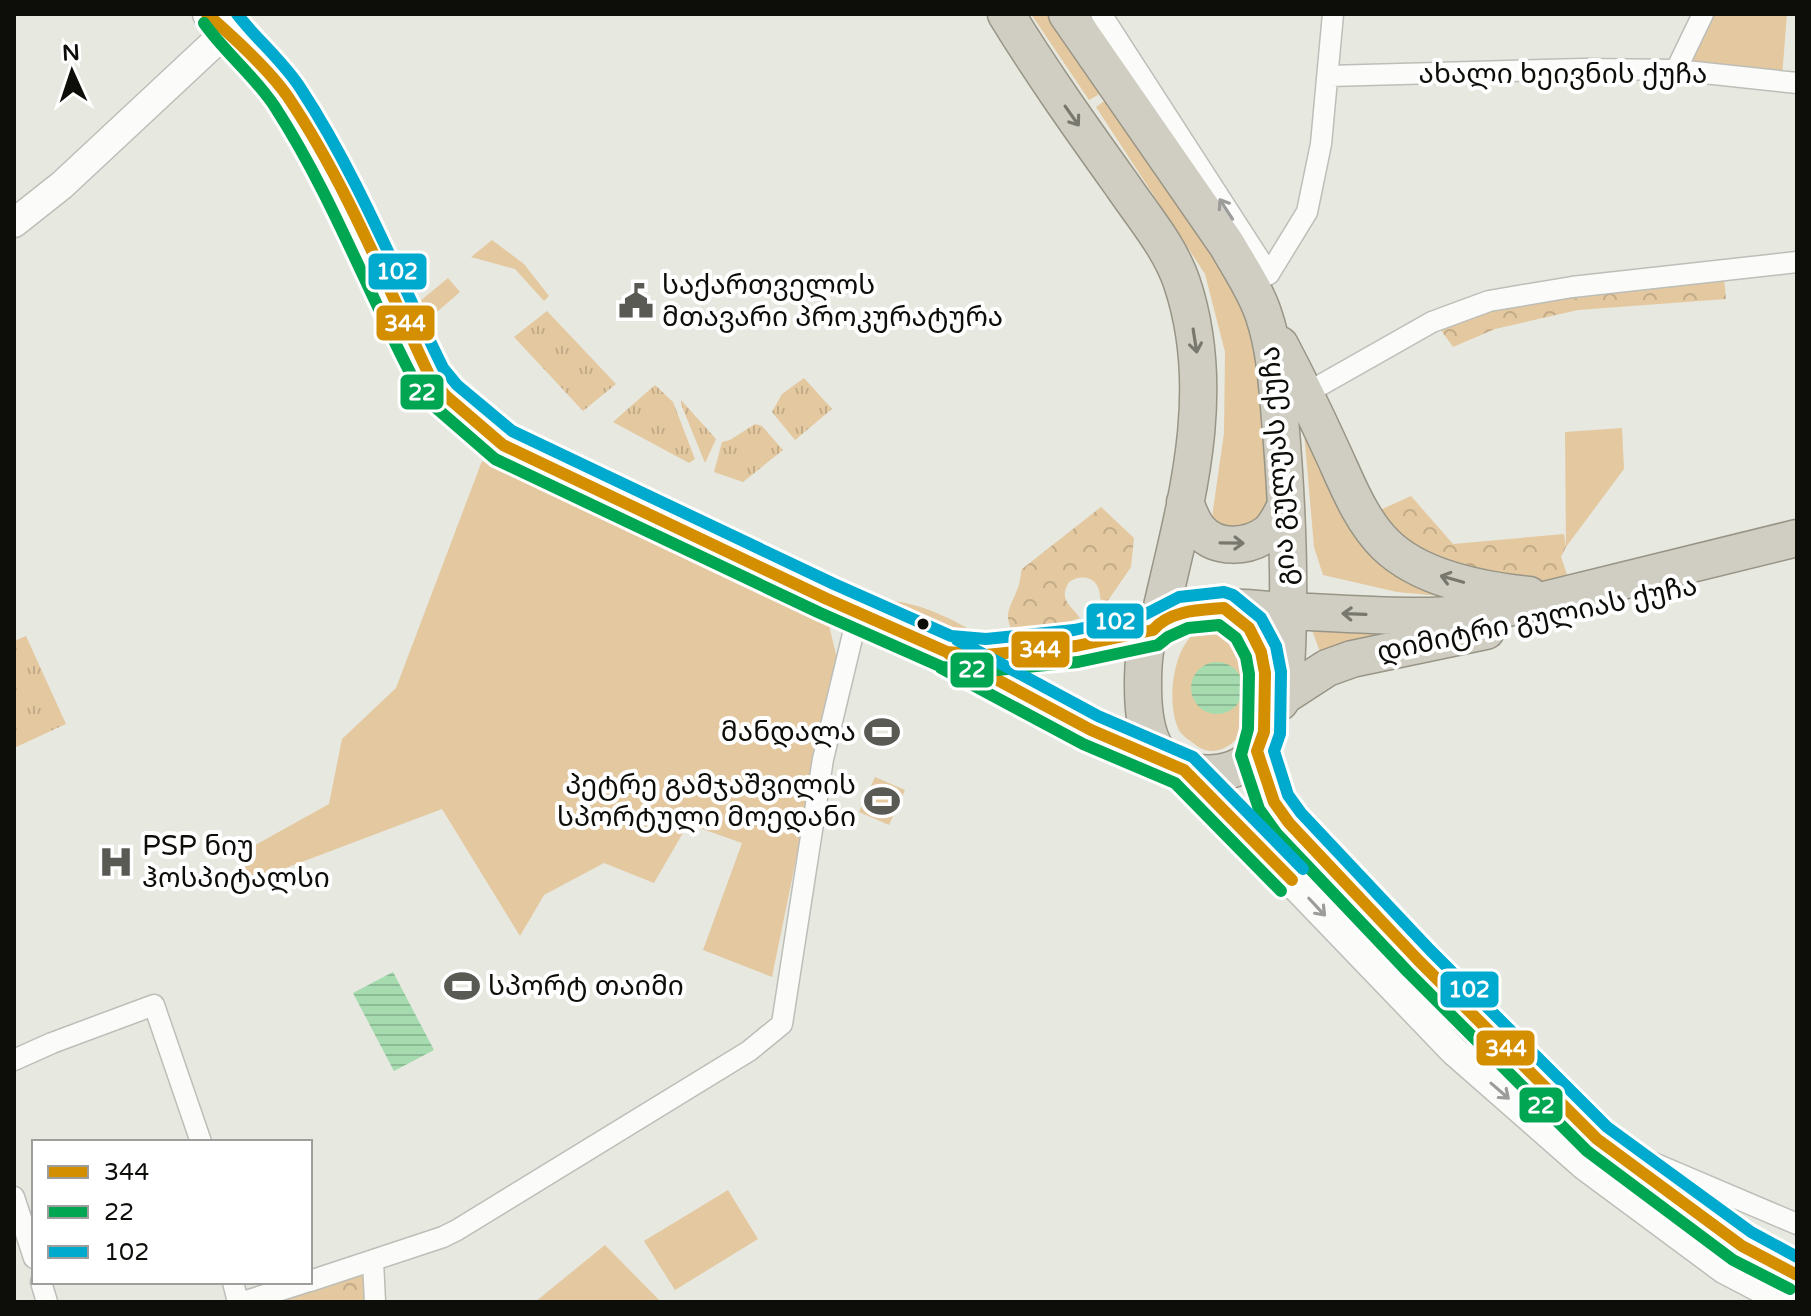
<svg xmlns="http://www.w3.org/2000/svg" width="1811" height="1316" font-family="'Varela Round','Noto Sans Georgian',sans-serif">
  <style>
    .green { fill: #e4c89f }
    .forest { fill: url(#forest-crowns) }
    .park { fill: url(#park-tufts) }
    .water { fill: url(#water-rules) }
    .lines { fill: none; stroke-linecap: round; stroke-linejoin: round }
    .street-casing { stroke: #bdbeb8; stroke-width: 23 }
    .secondary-casing { stroke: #bdbeb8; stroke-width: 31 }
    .highway-casing { stroke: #989586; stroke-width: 39 }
    .street { stroke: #fbfcfa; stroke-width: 20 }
    .secondary { stroke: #fbfcfa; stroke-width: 28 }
    .highway { stroke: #d0cec2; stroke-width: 36 }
    .bus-1-casing { stroke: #fff; stroke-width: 18 }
    .bus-2-casing { stroke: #fff; stroke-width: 18 }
    .bus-3-casing { stroke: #fff; stroke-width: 18 }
    .bus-1 { stroke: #d48f01; stroke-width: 12 }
    .bus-2 { stroke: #00a651; stroke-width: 12 }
    .bus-3 { stroke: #00a9ce; stroke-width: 12 }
    .oneway { stroke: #78786f }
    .oneway2 { stroke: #9c9d9a }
    .bus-dot { fill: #0d0e09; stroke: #fff; stroke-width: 3 }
    .labels { text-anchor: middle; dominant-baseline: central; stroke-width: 8; stroke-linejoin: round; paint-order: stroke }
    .street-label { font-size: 28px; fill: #0d0e09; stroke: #fff }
    .poi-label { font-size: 28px; fill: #0d0e09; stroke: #fff; text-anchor: start }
    .line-badge { stroke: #fff; stroke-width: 3 }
    .badge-label { font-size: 22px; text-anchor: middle; font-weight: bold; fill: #fff }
  </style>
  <defs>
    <pattern id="forest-crowns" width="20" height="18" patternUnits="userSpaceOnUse" patternTransform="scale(2)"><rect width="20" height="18" fill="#e4c89f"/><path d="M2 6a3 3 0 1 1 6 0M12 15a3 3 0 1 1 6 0" fill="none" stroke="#c2ab88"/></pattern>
    <pattern id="park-tufts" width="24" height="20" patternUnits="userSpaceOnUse" patternTransform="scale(2)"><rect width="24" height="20" fill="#e4c89f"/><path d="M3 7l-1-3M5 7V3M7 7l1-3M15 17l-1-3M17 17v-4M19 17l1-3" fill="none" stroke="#c2ab88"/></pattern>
    <pattern id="water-rules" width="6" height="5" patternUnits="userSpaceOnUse" patternTransform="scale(2)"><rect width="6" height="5" fill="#a5dbaf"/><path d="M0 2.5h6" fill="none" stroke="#8dbb95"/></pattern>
  </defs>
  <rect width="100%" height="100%" fill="#e7e8e0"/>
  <path class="green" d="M1031,14h18l54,78 -14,8z
    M1711,14h76l-5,63 -93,-14z
    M1107,99l99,139 49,86 18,189 -26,23 -33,-15 -2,-4 12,-84 1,-81 -20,-78 -109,-167z
    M492,240l32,24 25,32 -5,5 -29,-32 -44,-12z
    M448,278l12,14 -29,25 -12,-15z
    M1302,409l33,77 127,112 -65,-6 -74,-17 -9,-28z
    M1622,428l2,41 -58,78 -1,-115z
    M482,461l347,164 8,34 -65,318 -69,-27 39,-107 -54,-19 -34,59 -50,-20 -60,32 -24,41 -78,-127 -196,74 -5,-30 88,-49 13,-65 54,-51z
    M891,601c27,1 80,24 98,44l-5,2 -95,-43z
    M1214,625l26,4c3,18 15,63 13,80 -1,15 -11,26 -22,35 -11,8 -23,10 -34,2 -6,-5 -15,-10 -18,-16 -12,-23 -7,-70 9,-90 6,-9 16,-12 26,-15z
    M1311,627l101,7 -91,21z
    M875,777l30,13 -16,35 -30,-13z
    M728,1190l30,49 -83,51 -31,-49z
    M605,1245l56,57h-126z"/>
  <path class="forest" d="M1724,278l2,21 -148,11 -83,19 -42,18 -17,-24 54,-18z
    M1411,496l42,48 111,-10 2,13 -5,10 9,26 -21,4 -87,-18 -51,-25 -22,-21 -9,-13z
    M1101,507l33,31 -3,29 -24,35 -7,-3c1,-20 -16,-27 -31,-17 -11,18 2,23 11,36l-45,15 -23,-3c-9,-16 -1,-24 5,-40 3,-6 3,-14 5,-21z
    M1308,863l429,395 60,31v7l-45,-24 -152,-109 -37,-32 -260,-262z
    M366,1273l2,29h-101z"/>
  <path class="park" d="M547,311l69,73 -33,27 -69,-74z
    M804,378l28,31 -37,31 -23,-28 10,-18z
    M655,385l18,17 22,57 -6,4 -76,-41z
    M681,400l35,39 -11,24 -24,-59z
    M755,424l7,2 21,24 -40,32 -29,-10 8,-30 8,-2z
    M26,636l40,88 -52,24v-107z"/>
  <path class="water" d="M1191 688a26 26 0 1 1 52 0a26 26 0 1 1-52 0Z
    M393,972l41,78 -40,21 -41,-78z"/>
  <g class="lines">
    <g class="street-casing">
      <path id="street" d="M1101,14l168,260
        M1676,70l27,-56
        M1329,76l254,-7 93,1 121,13
        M1260,279l9,-5 38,-62 14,-68 12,-130
        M1305,394l127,-72 57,-21 83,-14 225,-25
        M955,653c66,4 133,-7 198,-23
        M14,1060l38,-17 102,-38 47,137
        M1630,1153l167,71
        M14,1197l20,61
        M373,1261l2,41
        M310,1281l133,-44 14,-7 292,-179 33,-27 41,-265 35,-146
        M41,1282l6,20
        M233,1282l5,20
        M243,1302l63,-20"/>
    </g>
    <g class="secondary-casing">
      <path id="secondary" d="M207,14l20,17 60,64 44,75 99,207 16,19 57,49 324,154 120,53 144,78 75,31
        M14,223l48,-38 165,-154
        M1257,751l17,51 15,21 130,138 178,178 145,107 55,29
        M1184,770l270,281 131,115 139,103 63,33"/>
    </g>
    <g class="highway-casing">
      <path id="highway" d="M1006,14c36,59 76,115 116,171 21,31 48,62 60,98 38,114 1,229 -24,341
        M1067,14l160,231c13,23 29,46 37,71 11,33 13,68 16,103 8,92 12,185 4,277l-4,6
        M1280,345c18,34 35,69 51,104 15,32 29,71 55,96 35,34 95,45 143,50
        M1185,502c4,10 7,20 14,28 17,20 49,18 69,3 8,-7 12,-16 17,-26
        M1224,608c41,26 41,55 41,100 0,14 0,29 -7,41 -18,30 -69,31 -93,11 -20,-17 -22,-50 -22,-74 0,-17 0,-52 16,-63 37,-25 89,-13 131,-12 40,2 81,5 121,5 37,1 73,-4 109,-10l277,-68
        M1284,696l43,-28 25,-9 134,-28"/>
    </g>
    <use href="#street" class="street"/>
    <use href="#secondary" class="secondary"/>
    <use href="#highway" class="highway"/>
    <g class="bus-1-casing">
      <path id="bus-1" d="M207,14c24,21 64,58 81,83 58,86 98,187 142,280l16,19 57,49 324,154 120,53 39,3 90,-9 77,-16c17,-20 47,-20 71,-22l25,20 12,24 4,21 -1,59 -7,19 17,51 15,21 130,138 178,178 145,107 55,29
        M949,654l142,76 93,40 108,110"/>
    </g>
    <g class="bus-2-casing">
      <path id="bus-2" d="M204,23c21,30 51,53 71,84 57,88 93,187 142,279l18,21 60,52 325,154 122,54 44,4 92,-9 80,-17 10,-8 20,-9 31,-3 17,13 10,19 3,17 -1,55 -7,26 18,54 18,25 131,138 179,179 146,109 57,29
        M941,668l142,76 92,39 106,108"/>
    </g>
    <g class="bus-3-casing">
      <path id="bus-3" d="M237,14c20,26 46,47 64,75 57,87 96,186 142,279l14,17 55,46 322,153 117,52 35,3 88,-9 70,-15 35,-18 45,-5 9,3 28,23 15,28 5,26 -1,62 -6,17 14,44 13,18 129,137 177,177 144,105 46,25
        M957,640l141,76 95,41 110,112"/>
    </g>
    <use href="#bus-1" class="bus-1"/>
    <use href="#bus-2" class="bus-2"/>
    <use href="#bus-3" class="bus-3"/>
  </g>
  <defs><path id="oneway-shaft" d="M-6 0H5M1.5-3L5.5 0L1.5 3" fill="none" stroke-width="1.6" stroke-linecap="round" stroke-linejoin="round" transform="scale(2)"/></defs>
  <g class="oneway">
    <use href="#oneway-shaft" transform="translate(1072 116) rotate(55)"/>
    <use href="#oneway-shaft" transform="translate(1195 341) rotate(81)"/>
    <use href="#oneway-shaft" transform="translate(1232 543) rotate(1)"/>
    <use href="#oneway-shaft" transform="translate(1452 579) rotate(-164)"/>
    <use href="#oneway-shaft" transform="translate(1354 614) rotate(-178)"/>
  </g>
  <g class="oneway2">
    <use href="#oneway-shaft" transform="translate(1226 209) rotate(-123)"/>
    <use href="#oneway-shaft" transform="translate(1317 907) rotate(47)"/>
    <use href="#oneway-shaft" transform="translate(1500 1091) rotate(41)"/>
  </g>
  <defs>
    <g id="civic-bare" transform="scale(2.76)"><path d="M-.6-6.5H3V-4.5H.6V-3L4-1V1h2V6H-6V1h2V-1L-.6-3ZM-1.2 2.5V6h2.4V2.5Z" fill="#595a54" stroke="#fff" stroke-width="2.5" paint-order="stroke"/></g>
    <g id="stadium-bare" transform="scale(2.76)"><path d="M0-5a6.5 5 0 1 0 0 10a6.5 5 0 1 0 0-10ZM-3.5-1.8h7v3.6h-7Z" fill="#595a54" stroke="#fff" stroke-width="2.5" paint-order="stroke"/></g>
    <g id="hospital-bare" transform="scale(2.76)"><path d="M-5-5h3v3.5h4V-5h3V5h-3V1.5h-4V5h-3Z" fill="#595a54" stroke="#fff" stroke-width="2.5" paint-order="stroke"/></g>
  </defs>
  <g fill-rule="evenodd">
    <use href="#civic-bare" x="636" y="301"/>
    <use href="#stadium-bare" x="882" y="732"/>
    <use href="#stadium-bare" x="882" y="801"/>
    <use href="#hospital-bare" x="116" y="862"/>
    <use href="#stadium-bare" x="462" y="986"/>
  </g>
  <circle class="bus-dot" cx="923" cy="624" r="7"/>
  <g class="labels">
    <g class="street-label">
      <text x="1563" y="74">ახალი ხეივნის ქუჩა</text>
      <text transform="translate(1278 466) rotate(-94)">გია გულუას ქუჩა</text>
      <text transform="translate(1537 619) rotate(-12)">დიმიტრი გულიას ქუჩა</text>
    </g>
    <g class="poi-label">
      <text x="662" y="285">საქართველოს<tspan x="662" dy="32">მთავარი პროკურატურა</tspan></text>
      <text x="856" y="732" text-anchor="end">მანდალა</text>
      <text x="856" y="785" text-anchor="end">პეტრე გამჯაშვილის<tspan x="856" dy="32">სპორტული მოედანი</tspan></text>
      <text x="142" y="846">PSP ნიუ<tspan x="142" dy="32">ჰოსპიტალსი</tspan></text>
      <text x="488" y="986">სპორტ თაიმი</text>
    </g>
  </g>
  <g class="line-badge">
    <rect x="367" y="252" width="61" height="39" rx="8" fill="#00a9ce"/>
    <rect x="375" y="304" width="61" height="38" rx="8" fill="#d48f01"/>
    <rect x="399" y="373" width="46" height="38" rx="8" fill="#00a651"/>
    <rect x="1085" y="602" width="60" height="38" rx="8" fill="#00a9ce"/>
    <rect x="1010" y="630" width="61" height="39" rx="8" fill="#d48f01"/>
    <rect x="949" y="651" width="46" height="38" rx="8" fill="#00a651"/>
    <rect x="1439" y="970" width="61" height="39" rx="8" fill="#00a9ce"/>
    <rect x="1475" y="1029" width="61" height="38" rx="8" fill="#d48f01"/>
    <rect x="1518" y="1086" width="46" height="38" rx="8" fill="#00a651"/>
  </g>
  <g class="badge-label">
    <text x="397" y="279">102</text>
    <text x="405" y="331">344</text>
    <text x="422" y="400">22</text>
    <text x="1115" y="629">102</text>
    <text x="1040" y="657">344</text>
    <text x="972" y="677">22</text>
    <text x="1469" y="997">102</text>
    <text x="1506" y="1056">344</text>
    <text x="1541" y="1113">22</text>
  </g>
  <rect width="1811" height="1316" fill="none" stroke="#0d0e09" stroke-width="32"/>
  <rect x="32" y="1140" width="280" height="144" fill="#ffffff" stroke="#9e9f9d" stroke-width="2"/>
  <rect x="48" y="1166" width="40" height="12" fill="#d48f01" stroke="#9e9f9d" stroke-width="2"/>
  <text x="104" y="1180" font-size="24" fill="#0d0e09">344</text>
  <rect x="48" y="1206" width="40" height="12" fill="#00a651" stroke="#9e9f9d" stroke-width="2"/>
  <text x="104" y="1220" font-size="24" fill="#0d0e09">22</text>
  <rect x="48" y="1246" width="40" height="12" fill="#00a9ce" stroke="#9e9f9d" stroke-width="2"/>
  <text x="104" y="1260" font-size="24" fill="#0d0e09">102</text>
  <g transform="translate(72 72) rotate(357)" stroke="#ffffff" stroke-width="6" paint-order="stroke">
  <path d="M0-6L14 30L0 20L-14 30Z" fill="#0d0e09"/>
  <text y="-12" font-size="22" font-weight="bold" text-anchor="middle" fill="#0d0e09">N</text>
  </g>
</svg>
